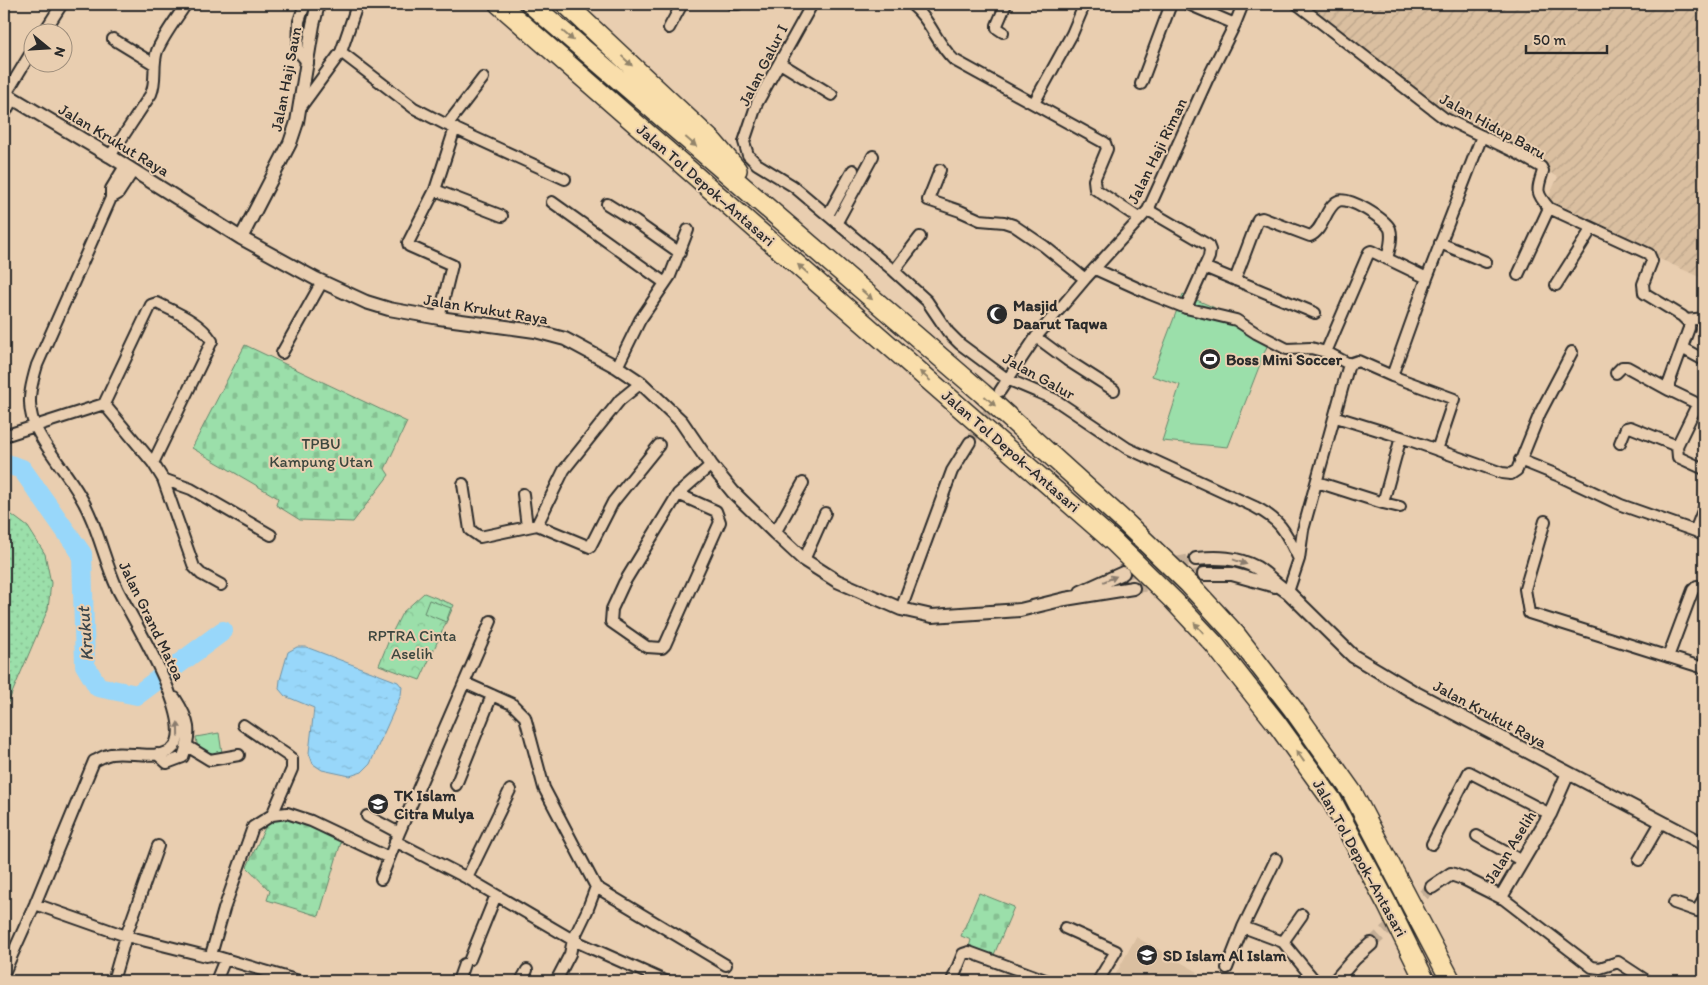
<svg xmlns="http://www.w3.org/2000/svg" width="1708" height="985" font-family="Itim,sans-serif">
  <style>
    .built { fill: #dabfa0 }
    .industrial { fill: url(#industrial-furrows) }
    .grass { fill: url(#grass-dots); stroke: #63856a }
    .forest { fill: url(#forest-crowns); stroke: #63856a }
    .cemetery { fill: url(#cemetery-stones); stroke: #63856a }
    .pitch { fill: #9bdfaa; stroke: #63856a }
    .water { fill: url(#water-ripples); stroke: #6c92a7 }
    .lines { fill: none; stroke-linecap: round; stroke-linejoin: round }
    .river { stroke: #98d7fa; stroke-width: 20 }
    .minor-tunnel { stroke: #c3ad95; stroke-width: 10; stroke-dasharray: 10 5; stroke-linecap: butt }
    .tertiary-tunnel { stroke: #c3ad95; stroke-width: 12; stroke-dasharray: 12 6; stroke-linecap: butt }
    .minor-casing { stroke: #2b2b2b; stroke-width: 14 }
    .tertiary-casing { stroke: #2b2b2b; stroke-width: 16 }
    .motorway-casing { stroke: #2b2b2b; stroke-width: 22 }
    .minor { stroke: #e9ceb0; stroke-width: 10 }
    .tertiary { stroke: #e9ceb0; stroke-width: 12 }
    .motorway { stroke: #f9deab; stroke-width: 19 }
    .oneway { fill: #92846b }
    .oneway2 { fill: #8a7c6e }
    .labels { text-anchor: middle; dominant-baseline: central; stroke-width: 4; stroke-linejoin: round; paint-order: stroke }
    .street-label { font-size: 16px; fill: #2b2b2b; stroke: #e9ceb0 }
    .poi-label { font-size: 16px; font-weight: bold; fill: #2b2b2b; stroke: #e9ceb0; text-anchor: start }
    .park-label { font-size: 16px; fill: #3c463e; stroke: #e9ceb0 }
    .water-label { font-size: 18px; font-style: italic; fill: #3b454a; stroke: #e9ceb0 }
  </style>
  <defs>
    <pattern id="industrial-furrows" width="10" height="10" patternUnits="userSpaceOnUse" patternTransform="scale(1.25)"><rect width="10" height="10" fill="#dabfa0"/><path d="M-1 1l2-2M0 10L10 0M9 11l2-2" fill="none" stroke="#bba48a"/></pattern>
    <pattern id="grass-dots" width="8" height="8" patternUnits="userSpaceOnUse" patternTransform="scale(1.25)"><rect width="8" height="8" fill="#9bdfaa"/><path d="M2 2h.1M6 6h.1" fill="none" stroke="#86c092" stroke-width="1.8" stroke-linecap="round"/></pattern>
    <pattern id="forest-crowns" width="20" height="18" patternUnits="userSpaceOnUse" patternTransform="scale(1.25)"><rect width="20" height="18" fill="#9bdfaa"/><path d="M2 6a3 3 0 1 1 6 0M12 15a3 3 0 1 1 6 0" fill="none" stroke="#86c092"/></pattern>
    <pattern id="cemetery-stones" width="16" height="16" patternUnits="userSpaceOnUse" patternTransform="scale(1.25)"><rect width="16" height="16" fill="#9bdfaa"/><path d="M2 7V4a2 2 0 0 1 4 0v3zM10 15v-3a2 2 0 0 1 4 0v3z" fill="#86c092"/></pattern>
    <pattern id="water-ripples" width="26" height="14" patternUnits="userSpaceOnUse" patternTransform="scale(1.25)"><rect width="26" height="14" fill="#98d7fa"/><path d="M2 4q2-2 4 0t4 0M15 11q2-2 4 0t4 0" fill="none" stroke="#83b9d6"/></pattern>
  </defs>
  <rect width="100%" height="100%" fill="#e9ceb0"/>
  <filter id="ink" filterUnits="userSpaceOnUse"><feTurbulence type="fractalNoise" baseFrequency=".02" numOctaves="2"/><feDisplacementMap in="SourceGraphic" scale="10" xChannelSelector="R" yChannelSelector="G"/><feConvolveMatrix kernelMatrix="1 2 1 2 8 2 1 2 1" color-interpolation-filters="sRGB"/></filter>
  <g filter="url(#ink)">
    <path class="built" d="M1136,937l62,35 -6,9h-80z"/>
    <path class="industrial" d="M1301,4h403v275l-146,-66 -10,-15 10,-21 -136,-77z"/>
    <path class="grass" d="M4,509l24,18 17,27 6,29 -3,26 -44,103z"/>
    <path class="forest" d="M424,593l30,12 -34,75 -41,-15 12,-30 11,-22z"/>
    <path class="cemetery" d="M245,345l162,77 -22,47 4,6 -36,47 -53,-2 -24,-15 2,-7 -86,-50z
      M274,808l68,31 -23,77 -52,-16 3,-9 -23,-24z
      M979,893l35,14 -21,50 -24,-10 2,-7 -10,-4z"/>
    <path class="pitch" d="M1183,294l30,13 56,34 -41,106 -66,-6 18,-56 -28,-9z
      M429,600l22,8 -5,14 -22,-9z
      M219,733l3,20 -23,4 -3,-20z"/>
    <path class="water" d="M297,647h9l92,35 4,5 -1,8 -31,69 -8,8 -12,4 -28,-6 -9,-6 -4,-11 5,-45 -29,-12 -6,-7 1,-9 8,-28z"/>
    <g class="lines">
      <path class="river" d="M4,463l18,6 60,85 3,111 13,22 39,8 86,-64"/>
      <path class="minor-tunnel" d="M970,442l25,-42"/>
      <path class="tertiary-tunnel" d="M1123,573l73,-14
        M1133,588l71,-14
        M1371,944l61,-57"/>
      <g class="minor-casing">
        <path id="minor" d="M305,4l-6,17 -1,30 10,12
          M732,4h6
          M812,4l-55,99 -13,39 4,13 9,9 36,22 101,85 33,30 21,31 12,12 47,35 47,20 73,49 128,59c27,14 31,26 44,52
          M911,4c20,16 25,39 43,56l151,83 2,6 -13,31 1,9 45,30
          M1188,4l47,20
          M1297,4l147,114 71,34 26,15 2,4c-6,19 -8,21 6,37l100,46 3,7 -9,23 1,9 38,23 7,7v5l-20,55v7l25,12 3,3 -20,41 1,11 26,12
          M669,28l13,-24
          M44,32l18,-28
          M1003,32l-6,-4v-3l9,-21
          M113,39l41,25
          M341,52l73,56 33,17 118,54
          M780,63l52,32
          M1141,84l30,-80
          M6,94l26,-43
          M1034,103l38,-69 11,-26 -1,-4
          M300,108l41,-56 14,-41 -2,-7
          M4,115l9,-17
          M447,125l36,-47
          M110,156l41,-62c6,-14 1,-29 6,-43 6,-15 20,-33 29,-47
          M940,170l-12,30 32,11 20,9 24,2 9,3 31,21 41,33
          M435,190l67,26
          M111,198l7,-4 15,-23
          M552,202l113,81
          M607,204l29,18 44,31
          M1148,210l60,35 2,5 -1,7 -23,51
          M828,215l25,-45
          M837,222l36,-66
          M1440,243l46,19
          M1204,267l111,46
          M1095,269l53,24 38,15 50,12 20,13 31,16 24,-1 15,4 23,12
          M894,271l26,-34
          M1518,275l31,-67
          M1235,280l23,-61 4,-1 48,18c14,-6 15,-29 28,-35 11,-5 47,18 52,28 3,9 -1,21 -3,30
          M1556,285l36,-57
          M439,318l13,-53 -43,-19 -1,-3 27,-53 20,-62
          M1687,320l17,-2
          M1036,337l31,23 47,30
          M1682,348l22,12
          M1326,352l43,-100 2,-1 56,27
          M282,353l40,-71
          M617,367l23,-47 30,-44 18,-46
          M1616,373l6,-6h5l42,23
          M1392,376l62,23 -17,51
          M1000,391l36,-54 49,-58 63,-69 59,-130 28,-56 8,-20
          M104,404l47,-99 6,-2c20,10 42,18 55,38l-59,122
          M1336,417l65,20 101,36 9,1 6,-4 23,-57 32,-61
          M4,436l100,-32 49,59 10,16 31,88 7,7 20,11
          M1620,443l6,-15 4,-1 47,19
          M1520,460l37,15 64,30 74,26 9,5
          M163,479l28,10 80,46
          M1317,482l66,21 18,-66
          M463,484l7,46 10,7 57,-12 53,22 23,-45 46,-57
          M523,494l4,33
          M678,494l38,17 4,11 -55,123 -3,3 -15,-1 -36,-25 1,-13 12,-26 54,-89 33,-29
          M1383,503l17,4
          M1545,521l-20,68 4,24 175,55
          M537,525l27,-55 56,-70 21,-17
          M1695,531l9,-23
          M775,533l28,-50
          M804,560l21,-47
          M1288,592l11,-33 4,-29 46,-166 9,-3 34,15 35,-98 55,-142
          M901,609l51,-138 18,-29
          M1668,657l25,-67 4,-4 7,2
          M465,683l47,21 13,13 19,71 52,99
          M243,725l44,30 5,4v10l-20,46
          M187,746l23,14 29,-5
          M157,754l10,9 16,-6c9,-25 7,-36 -8,-59
          M456,785l36,-90
          M367,816l32,17
          M1477,836l45,25
          M395,841l72,37 106,62 92,41
          M1432,844l37,-72 81,42
          M1639,860l22,-38
          M467,878l43,-88
          M381,879l18,-46 92,-212
          M1501,897l91,70 8,1 18,-6 29,19
          M1674,903l23,8 7,-12
          M35,904l91,32 80,20 5,-1 88,26
          M1302,915l-19,27 32,39
          M1243,927l33,-68
          M1065,928l51,23 -18,30
          M211,955l13,-46 29,-82 19,-12 15,-2 24,8 78,37
          M470,959l26,-64
          M1227,968l16,-41 40,15
          M4,973l31,-69 59,-143c5,-2 11,-6 17,-7 17,-3 45,6 60,-4 31,-23 -42,-136 -54,-162 -14,-31 -20,-65 -38,-94 -13,-23 -41,-54 -47,-77 -5,-18 0,-35 5,-52l74,-167v-9l14,-23
          M113,981l13,-45 32,-90
          M216,981l9,-22
          M458,981l6,-17
          M521,981l6,-11
          M556,981l14,-27 3,-14 14,-29 9,-24 130,78
          M952,981l11,-27 6,-2 79,29"/>
      </g>
      <g class="tertiary-casing">
        <path id="tertiary" d="M4,93l106,63 131,82 75,41 50,23 23,7 50,9 96,13 30,8 52,28 24,16 40,38 30,44 22,27 42,41 29,27 33,21 64,28 31,7 88,-6 45,-11 68,-11
          M241,238l49,-95 7,-21 16,-97 5,-21
          M1196,559c21,-2 42,-2 61,9 11,7 20,18 31,24l65,64 59,35 292,153
          M1204,574h28l43,12
          M1081,592l42,-19
          M1432,887l19,-13 14,5 36,18 49,-83 18,-41
          M1335,981l19,-22 17,-15"/>
      </g>
      <g class="motorway-casing">
        <path id="motorway" d="M499,4l615,538 60,59 40,43 63,80 54,75 56,105 38,77
          M531,4l451,389 145,131 62,60 47,51 57,74 59,83 99,189
          M566,4l147,138 24,28"/>
      </g>
      <use href="#minor" class="minor"/>
      <use href="#tertiary" class="tertiary"/>
      <use href="#motorway" class="motorway"/>
    </g>
    <defs><path id="oneway-solid" d="M-6-.8H1V-3.2L6.5 0L1 3.2V.8H-6Z" transform="scale(1.25)"/></defs>
    <g class="oneway">
      <use href="#oneway-solid" transform="translate(568 36) rotate(41)"/>
      <use href="#oneway-solid" transform="translate(627 61) rotate(43)"/>
      <use href="#oneway-solid" transform="translate(691 142) rotate(41)"/>
      <use href="#oneway-solid" transform="translate(803 269) rotate(-139)"/>
      <use href="#oneway-solid" transform="translate(867 295) rotate(41)"/>
      <use href="#oneway-solid" transform="translate(925 376) rotate(-139)"/>
      <use href="#oneway-solid" transform="translate(990 401) rotate(42)"/>
      <use href="#oneway-solid" transform="translate(1199 628) rotate(-133)"/>
      <use href="#oneway-solid" transform="translate(1300 756) rotate(-125)"/>
    </g>
    <g class="oneway2">
      <use href="#oneway-solid" transform="translate(1240 562) rotate(20)"/>
      <use href="#oneway-solid" transform="translate(1110 579) rotate(-23)"/>
      <use href="#oneway-solid" transform="translate(178 729) rotate(-91)"/>
    </g>
  </g>
  <defs>
    <g id="mosque-disc" transform="scale(1.125)"><circle r="9.5" fill="#2b2b2b" stroke="#e9ceb0"/><path d="M3.5-4.9A6 6 0 1 0 3.5 4.9A5 5 0 1 1 3.5-4.9Z" fill="#fff"/></g>
    <g id="stadium-disc" transform="scale(1.125)"><circle r="9.5" fill="#2b2b2b" stroke="#e9ceb0"/><path d="M0-5a6.5 5 0 1 0 0 10a6.5 5 0 1 0 0-10ZM-3.5-1.8h7v3.6h-7Z" fill="#fff"/></g>
    <g id="school-disc" transform="scale(1.125)"><circle r="9.5" fill="#2b2b2b" stroke="#e9ceb0"/><path d="M0-5L7-2L0 1L-7-2ZM-4 1L0 2.5L4 1V4Q0 6-4 4Z" fill="#fff"/></g>
  </defs>
  <g fill-rule="evenodd">
    <use href="#mosque-disc" x="997" y="314"/>
    <use href="#stadium-disc" x="1210" y="359"/>
    <use href="#school-disc" x="378" y="804"/>
    <use href="#school-disc" x="1147" y="955"/>
  </g>
  <g class="labels">
    <g class="street-label">
      <text transform="translate(763 65) rotate(-63)">Jalan Galur I</text>
      <text transform="translate(286 79) rotate(-79)">Jalan Haji Saun</text>
      <text transform="translate(1493 126) rotate(29)">Jalan Hidup Baru</text>
      <text transform="translate(114 140) rotate(31)">Jalan Krukut Raya</text>
      <text transform="translate(1157 151) rotate(-64)">Jalan Haji Riman</text>
      <text transform="translate(706 185) rotate(41)">Jalan Tol Depok–Antasari</text>
      <text transform="translate(486 309) rotate(9)">Jalan Krukut Raya</text>
      <text transform="translate(1039 376) rotate(29)">Jalan Galur</text>
      <text transform="translate(1011 451) rotate(41)">Jalan Tol Depok–Antasari</text>
      <text transform="translate(152 621) rotate(64)">Jalan Grand Matoa</text>
      <text transform="translate(1490 714) rotate(28)">Jalan Krukut Raya</text>
      <text transform="translate(1510 847) rotate(-58)">Jalan Aselih</text>
      <text transform="translate(1360 858) rotate(61)">Jalan Tol Depok–Antasari</text>
    </g>
    <g class="poi-label">
      <text x="1013" y="305">Masjid<tspan x="1013" dy="18">Daarut Taqwa</tspan></text>
      <text x="1226" y="359">Boss Mini Soccer</text>
      <text x="394" y="795">TK Islam<tspan x="394" dy="18">Citra Mulya</tspan></text>
      <text x="1163" y="955">SD Islam Al Islam</text>
    </g>
    <g class="park-label">
      <text x="321" y="443">TPBU<tspan x="321" dy="18">Kampung Utan</tspan></text>
      <text x="412" y="635">RPTRA Cinta<tspan x="412" dy="18">Aselih</tspan></text>
    </g>
    <g class="water-label">
      <text transform="translate(85 634) rotate(-94)">Krukut</text>
    </g>
  </g>
  <rect width="1708" height="985" fill="none" stroke="#e9ceb0" stroke-width="20"/>
  <rect x="10" y="10" width="1688" height="965" fill="none" stroke="#2b2b2b" stroke-width="2" filter="url(#ink)"/>
  <g transform="translate(48 48) rotate(108)"><circle r="24" fill="#e9ceb0" stroke="#9d8d7b"/>
  <path d="M0-4L9 19L0 12L-9 19Z" fill="#2b2b2b"/>
  <text y="-8" font-size="14" font-weight="bold" text-anchor="middle" fill="#2b2b2b">N</text>
  </g>
  <path d="M1526 45v8h81v-8" fill="none" stroke="#2b2b2b" stroke-width="2.5"/>
  <text x="1533" y="45" font-size="15" fill="#2b2b2b" stroke="#e9ceb0" stroke-width="4" paint-order="stroke">50 m</text>
</svg>
